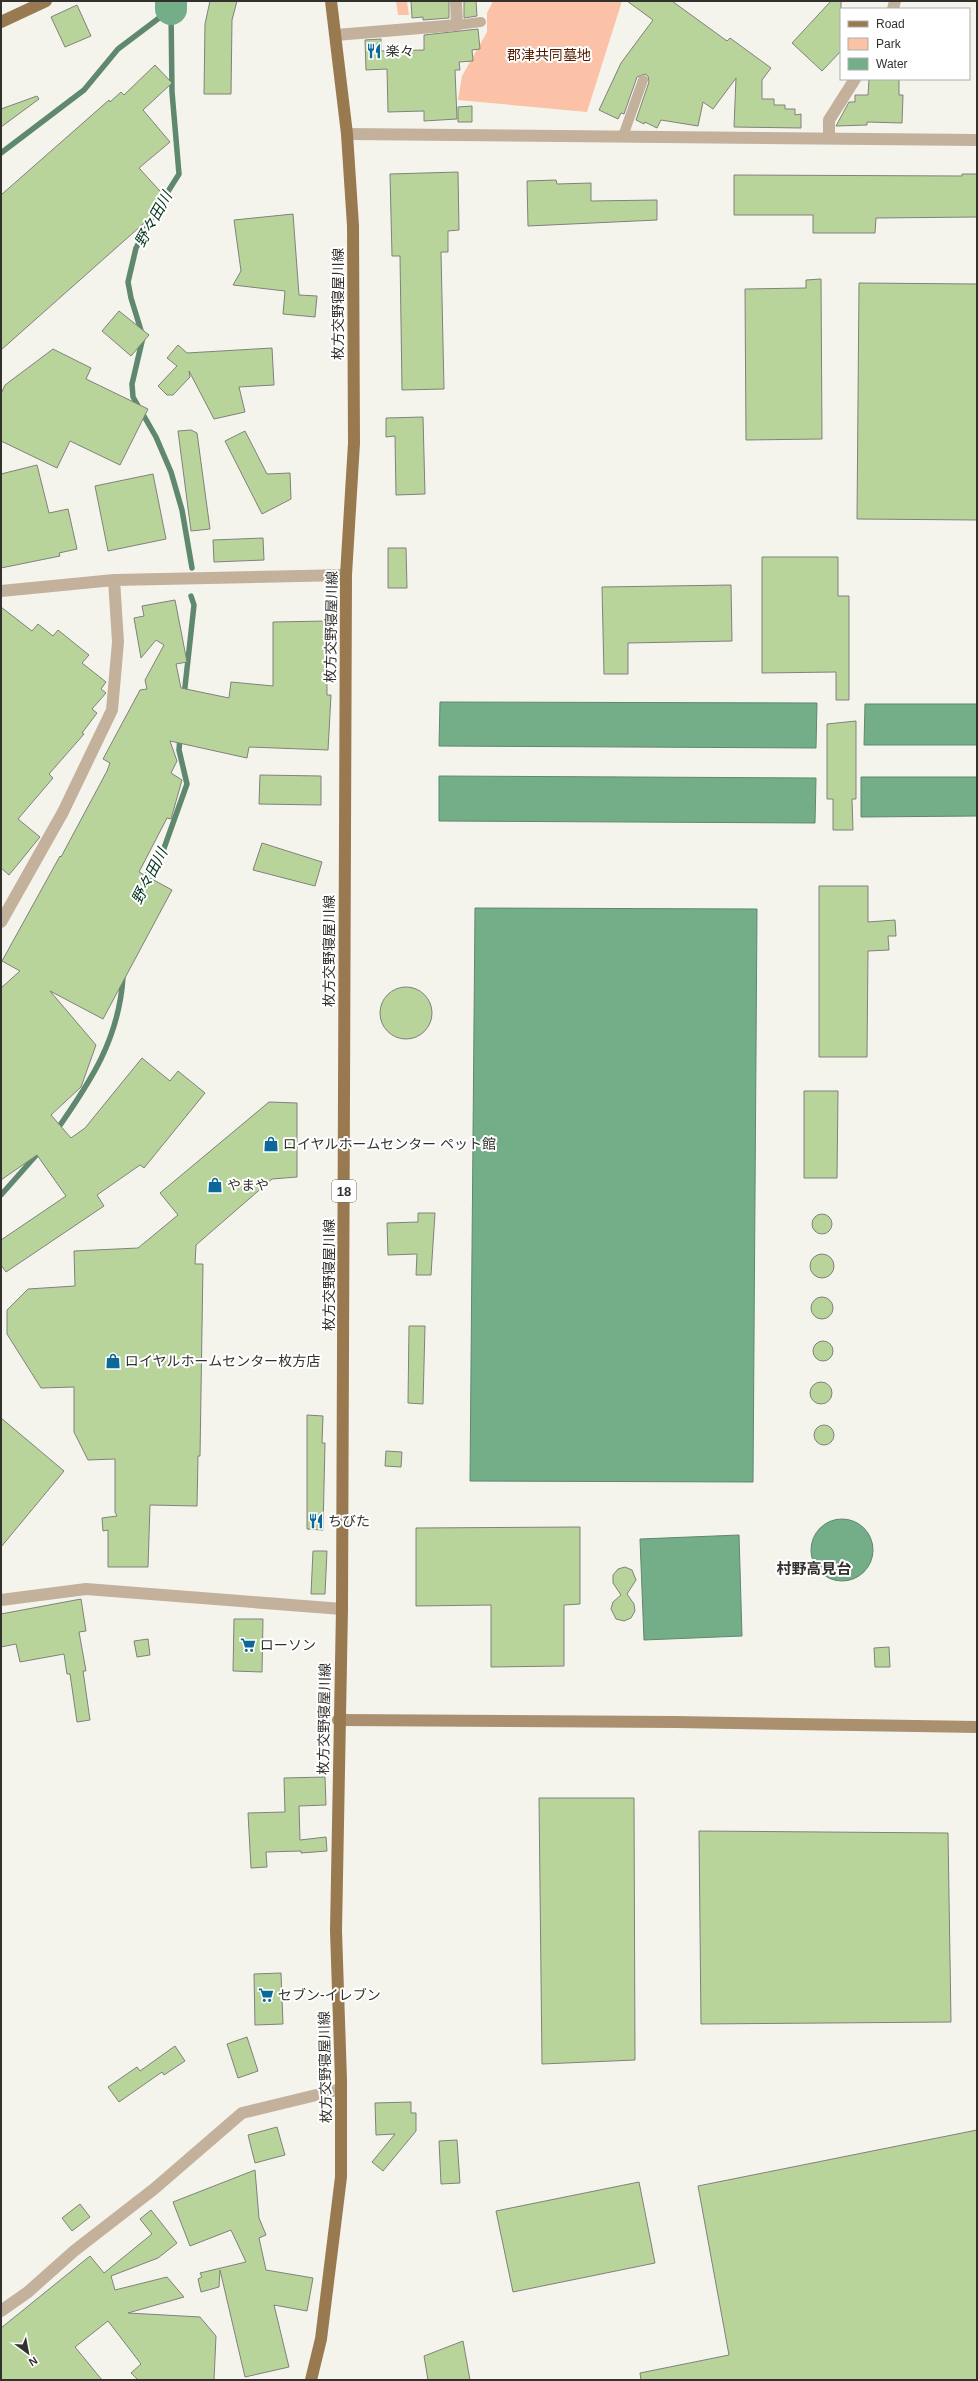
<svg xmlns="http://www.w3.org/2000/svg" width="978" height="2381" font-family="Helvetica,'Noto Sans JP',sans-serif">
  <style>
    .green { fill: #fbc2a8 }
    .water { fill: #73ae89; stroke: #60886e }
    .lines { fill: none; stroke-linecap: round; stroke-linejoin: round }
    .stream { stroke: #60886e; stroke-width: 5.5 }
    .river { stroke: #73ae89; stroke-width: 32 }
    .building { fill: #b9d49a; stroke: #7f827c }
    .lane { stroke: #c3b19b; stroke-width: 10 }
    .street { stroke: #c3b19b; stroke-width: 12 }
    .secondary { stroke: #ab906f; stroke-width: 12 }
    .primary { stroke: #99794f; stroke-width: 12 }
    .labels { text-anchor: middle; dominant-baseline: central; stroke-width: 4; stroke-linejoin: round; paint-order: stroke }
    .shield { fill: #fff; stroke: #706f6d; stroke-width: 1 }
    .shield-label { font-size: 13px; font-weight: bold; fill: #32312e }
    .poi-label { font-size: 14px; fill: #32312e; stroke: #fff; text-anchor: start }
    .park-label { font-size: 14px; fill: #521c00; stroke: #fff }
    .street-label { font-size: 14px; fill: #32312e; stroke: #fff }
    .water-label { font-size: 15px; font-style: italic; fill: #02341c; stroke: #fff }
    .neighbourhood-label { font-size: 15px; font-weight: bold; fill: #32312e; stroke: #fff }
  </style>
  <rect width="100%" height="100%" fill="#f5f4ec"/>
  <path class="green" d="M396,1h11l2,14h-11z
    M493,1h129l-35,111 -129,-12 4,-24 25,-44v-19z"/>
  <path class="water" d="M440,702l377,1 -1,45 -377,-2z
    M865,704h112v41h-113z
    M439,776l377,2 -1,45 -376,-2z
    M861,777h116v39l-116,1z
    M475,908l282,1 -4,573 -283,-1z
    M811 1550a31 31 0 1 1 62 0a31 31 0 1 1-62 0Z
    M739,1535l3,101 -98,4 -4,-101z"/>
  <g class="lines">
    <path class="stream" d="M1,153l83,-63 34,-41 53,-40
      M162,201l17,-27 -7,-82 -1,-83
      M156,210l-20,38 -8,34 3,16 12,39 -11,47 1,13 23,40 15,35 11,38 10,58
      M184,696l10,-91 -3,-9
      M143,881l20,-30 24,-67 -8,-34 1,-13
      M56,1131c35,-50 63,-92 67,-154
      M1,1195l38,-43"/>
    <path class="river" d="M171,9v-8"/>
  </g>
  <path class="building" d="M210,1h27l-5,19 -1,74h-27l1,-70z
    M411,1h38v17l-26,2v-3l-11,1z
    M464,1h12l1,15 -13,2z
    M627,1h45l55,40 3,-3 41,30 -9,12v19h12v6h11v4h10v6l6,-1v14l-67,-1 2,-49 -23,31 -10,-7 -5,24 -37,-6 -4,8 -12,-6 -1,2 -8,-4 13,-38 -1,-6 -3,-2 -8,3 -13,37 -3,-1 -3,6 -19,-9 22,-47 32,-43z
    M831,1h10v50l-19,20 -30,-28z
    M77,5l14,31 -26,11 -14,-30z
    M478,29l2,20 -8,1 1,11 -14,1 1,8h-5l2,49 -33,2v-10l-36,1 -1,-43 -21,1 -1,-30 16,-1v12l43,-1v-15z
    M155,65l17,18 -29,27 27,32 -31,26 30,33 -168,149v-155l108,-95 1,2 11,-10 3,3z
    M869,79h30v16h4l-1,28 -35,-1v3l-31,1 13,-24h6v-7h13z
    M37,96l2,3 -38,28v-18z
    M472,106v16h-14v-15z
    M458,172l1,58 -11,1v21h-7l3,137 -42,1 -2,-134h-8l-2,-82z
    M962,174h15v43l-101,1 -1,15h-62v-18h-79v-40l228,1z
    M556,180l1,4 34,-1v18l66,-1v20l-129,6 -1,-45z
    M293,214l6,81 18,1 -2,21 -32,-3 2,-23 -52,-6 8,-14 -7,-51z
    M821,279l1,160 -76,1 -1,-151 61,-1v-8z
    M859,283l118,1v236l-120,-1z
    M119,311l30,24 -18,21 -29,-25z
    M178,345l9,8 85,-5 2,37 -35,2 6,25 -31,7 -25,-48 1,6 -17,18h-6l-9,-9 19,-20 -10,-8z
    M53,349l38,19 -5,11 62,30 -28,56 -50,-24 -13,27 -56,-27v-47l4,-9z
    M423,417l2,77 -29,1 -1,-59 -9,1v-19z
    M191,430l6,3 13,96 -19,2 -13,-100z
    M245,431l22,43 23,-1 1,26 -29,15 -37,-73z
    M37,465l12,48 19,-4 9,40 -18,4 1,3 -59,12v-94z
    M153,474l13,65 -58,12 -13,-65z
    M263,538l1,22 -50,2 -1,-22z
    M388,548h18l1,40h-19z
    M762,557h76v39h11v104h-13v-28l-74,1z
    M731,585l1,56 -104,2v31h-24l-2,-87z
    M175,600l12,62 -11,2 5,24 48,10 2,-16 42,4v-64l54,-1v74h4l-3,55 -79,-3 -2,11 -77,-17 7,20 -6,12 11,7 -11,39 -4,-1 -28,54 33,18 -69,129 -53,-28 46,54 -15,42 -30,28 20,23 14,-10 57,-70 28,23 8,-10 27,22 -61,75 -4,-3 -43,30 7,11 -98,66 -5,-7v-25l65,-44 -29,-41 -36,25v-192l19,-17 -18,-10 58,-105 1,1 46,-86 3,-8 -7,-4 37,-69 7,-1 -2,-9 19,-35 -8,-5 -15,18 -7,-40 10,-2 -2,-10z
    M1,607l31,24 6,-7 15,12 5,-6 31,25 -7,8 24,19 -5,7 5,4 -14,16 5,4 -15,20 2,1 -35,40 4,4 -35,41 22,18 -31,38 -8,-7z
    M856,721v78h-4l1,31h-20v-31h-6v-75z
    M260,775l61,1v29l-62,-1z
    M262,843l60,19 -7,24 -62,-16z
    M819,886h49v36l27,-2 1,16h-8l1,14 -21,1 -1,106h-48z
    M380 1013a26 26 0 1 1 52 0a26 26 0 1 1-52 0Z
    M804,1091h34l-1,87h-33z
    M269,1102l28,1v74l-25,2 -76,66 -1,19h8l-3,192h-2l-1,50 -47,-1 -2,62h-40v-37l-5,1 -1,-13 15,-2 -2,-4v-53l-27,1 -14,-28v-45l-33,1 -34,-54v-24l21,-21 47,-3 -1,-35 64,-3 40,-33 -18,-22z
    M418,1213h17l-4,62h-15l1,-21 -29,1 -1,-32 31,-1z
    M812 1224a10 10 0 1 1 20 0a10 10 0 1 1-20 0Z
    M810 1266a12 12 0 1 1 24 0a12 12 0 1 1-24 0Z
    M811 1308a11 11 0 1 1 22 0a11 11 0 1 1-22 0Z
    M409,1326h16l-2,78 -15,-1z
    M813 1351a10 10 0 1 1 20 0a10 10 0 1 1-20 0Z
    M810 1393a11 11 0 1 1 22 0a11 11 0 1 1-22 0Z
    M307,1415l16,1 -1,27h3l-2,87 -16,-1z
    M1,1418l63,53 -63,76z
    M814 1435a10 10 0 1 1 20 0a10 10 0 1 1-20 0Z
    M386,1451l16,1 -1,15 -16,-1z
    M580,1527v77l-16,1v61l-73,1v-62l-75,1v-78z
    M313,1551h14l-2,43h-14z
    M625,1567l7,3 4,10 -9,14 7,10 1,7 -4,7 -7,3 -8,-2 -5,-10 2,-7 8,-7 -8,-12v-8l5,-6z
    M81,1599l5,32 -7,1 7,39h-3l7,49 -13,2 -7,-48h-3l-3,-20 -44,8 -4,-18 -15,3v-33z
    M234,1619h29l-1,53 -29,-1z
    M148,1639l2,16 -13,2 -3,-16z
    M889,1647l1,20h-15l-1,-19z
    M325,1777l1,28 -27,1 1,34 26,-3 1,14 -26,2v-2l-35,1 1,15 -16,1 -3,-55 37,-1 -1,-34z
    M539,1798h95l1,262 -93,4z
    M699,1831l249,2 3,189 -250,2z
    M281,1973l2,51 -28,1 -1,-51z
    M247,2037l11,34 -20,7 -11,-34z
    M175,2046l10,15 -21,14 -2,-3 -43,30 -11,-15 29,-20 3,4z
    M411,2102v11h5v18l-33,40 -11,-9 23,-28 -19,1 -1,-32z
    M277,2127l8,28 -30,8 -7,-28z
    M977,2130v250h-336l-1,-7 89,-18 -31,-169z
    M457,2140l3,43 -19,1 -2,-43z
    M255,2170l4,48 7,17 -7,3 7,32 47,8 -6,33 -33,-6 15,62 -44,10 -25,-107 -1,17 -18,5 -3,-13 4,-2 -2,-4 46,-11 -15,-32 -41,16 -17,-44z
    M639,2182l16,81 -142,29 -17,-81z
    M80,2204l10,13 -18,14 -10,-13z
    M151,2210l26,33 -19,15 -47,18 4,14 52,-13 17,20 -56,16 72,4 16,19 -2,44h-76l-7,-7 10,-9 -33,-43 -33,26 27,33h-101v-52l89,-72 14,17 48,-39 -12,-15z
    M463,2341l7,39h-42l-4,-24z"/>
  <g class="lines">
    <path class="lane" d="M457,25l24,-3
      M623,136l20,-56"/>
    <path class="street" d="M893,9l2,-8
      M336,35l121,-10 -1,-24
      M347,134l630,6
      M829,137v-17l26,-41
      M1,591l113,-11 232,-5
      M1,922l62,-110 49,-102 6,-68 -4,-62
      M1,1600l85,-11 256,20
      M1,2311l27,-19 46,-41 80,-62 88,-76 99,-24"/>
    <path class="secondary" d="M338,1720l337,2 302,5"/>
    <path class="primary" d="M1,22l45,-21
      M311,2380l10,-41 20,-162v-97l-5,-149 6,-322 4,-1034 8,-132 -1,-217 -6,-92 -16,-133"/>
  </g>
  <defs>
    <g id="restaurant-bare" transform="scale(1.2)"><path d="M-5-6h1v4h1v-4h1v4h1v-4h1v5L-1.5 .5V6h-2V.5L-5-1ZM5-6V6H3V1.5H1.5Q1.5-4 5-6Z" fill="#0b6898" stroke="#fff" stroke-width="2.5" paint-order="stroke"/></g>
    <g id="shop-bare" transform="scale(1.2)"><path d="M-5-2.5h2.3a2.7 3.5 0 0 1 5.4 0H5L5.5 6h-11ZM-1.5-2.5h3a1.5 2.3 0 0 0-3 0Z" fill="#0b6898" stroke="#fff" stroke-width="2.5" paint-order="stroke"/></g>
    <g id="supermarket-bare" transform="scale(1.2)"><path d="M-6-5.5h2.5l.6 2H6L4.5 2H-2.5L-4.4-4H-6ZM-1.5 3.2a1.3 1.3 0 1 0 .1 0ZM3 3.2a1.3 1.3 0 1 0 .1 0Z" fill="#0b6898" stroke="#fff" stroke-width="2.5" paint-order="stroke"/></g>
  </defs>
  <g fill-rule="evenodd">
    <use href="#restaurant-bare" x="374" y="51"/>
    <use href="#shop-bare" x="271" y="1144"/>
    <use href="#shop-bare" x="215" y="1185"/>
    <use href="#shop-bare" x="113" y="1361"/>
    <use href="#restaurant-bare" x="316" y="1521"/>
    <use href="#supermarket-bare" x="248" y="1645"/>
    <use href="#supermarket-bare" x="266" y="1995"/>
  </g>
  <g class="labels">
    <rect class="shield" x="332" y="1180" width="24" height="22" rx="3"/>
    <g class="shield-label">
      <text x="344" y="1191">18</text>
    </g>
    <g class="poi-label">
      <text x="386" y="51">楽々</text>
      <text x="283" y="1144">ロイヤルホームセンター ペット館</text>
      <text x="227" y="1185">やまや</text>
      <text x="125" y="1361">ロイヤルホームセンター枚方店</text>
      <text x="328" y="1521">ちびた</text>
      <text x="260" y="1645">ローソン</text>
      <text x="278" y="1995">セブン-イレブン</text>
    </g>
    <g class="park-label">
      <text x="549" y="55">郡津共同墓地</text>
    </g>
    <g class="street-label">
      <text transform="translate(338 304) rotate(-90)">枚方交野寝屋川線</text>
      <text transform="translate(331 627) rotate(-89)">枚方交野寝屋川線</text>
      <text transform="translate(329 951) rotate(-90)">枚方交野寝屋川線</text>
      <text transform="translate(329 1275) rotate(-90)">枚方交野寝屋川線</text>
      <text transform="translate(324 1719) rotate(-89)">枚方交野寝屋川線</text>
      <text transform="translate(325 2067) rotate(-91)">枚方交野寝屋川線</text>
    </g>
    <g class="water-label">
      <text transform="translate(153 219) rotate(-61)">野々田川</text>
      <text transform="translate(149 876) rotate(-63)">野々田川</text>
    </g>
    <g class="neighbourhood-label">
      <text x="814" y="1568">村野高見台</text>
    </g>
  </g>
  <rect width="978" height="2381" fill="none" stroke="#32312e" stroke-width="4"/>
  <rect x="840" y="8" width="130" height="72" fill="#ffffff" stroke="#adadab"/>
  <rect x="848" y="21" width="20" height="6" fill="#99794f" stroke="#adadab"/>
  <text x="876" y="28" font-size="12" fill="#32312e">Road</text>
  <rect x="848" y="38" width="20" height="12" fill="#fbc2a8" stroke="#adadab"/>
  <text x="876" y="48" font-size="12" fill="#32312e">Park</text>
  <rect x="848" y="58" width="20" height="12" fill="#73ae89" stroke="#adadab"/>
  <text x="876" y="68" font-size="12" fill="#32312e">Water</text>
  <g transform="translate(28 2353) rotate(148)" stroke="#ffffff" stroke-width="3" paint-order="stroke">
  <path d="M0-3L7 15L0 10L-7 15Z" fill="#32312e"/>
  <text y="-6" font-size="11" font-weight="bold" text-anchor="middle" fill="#32312e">N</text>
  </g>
</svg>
